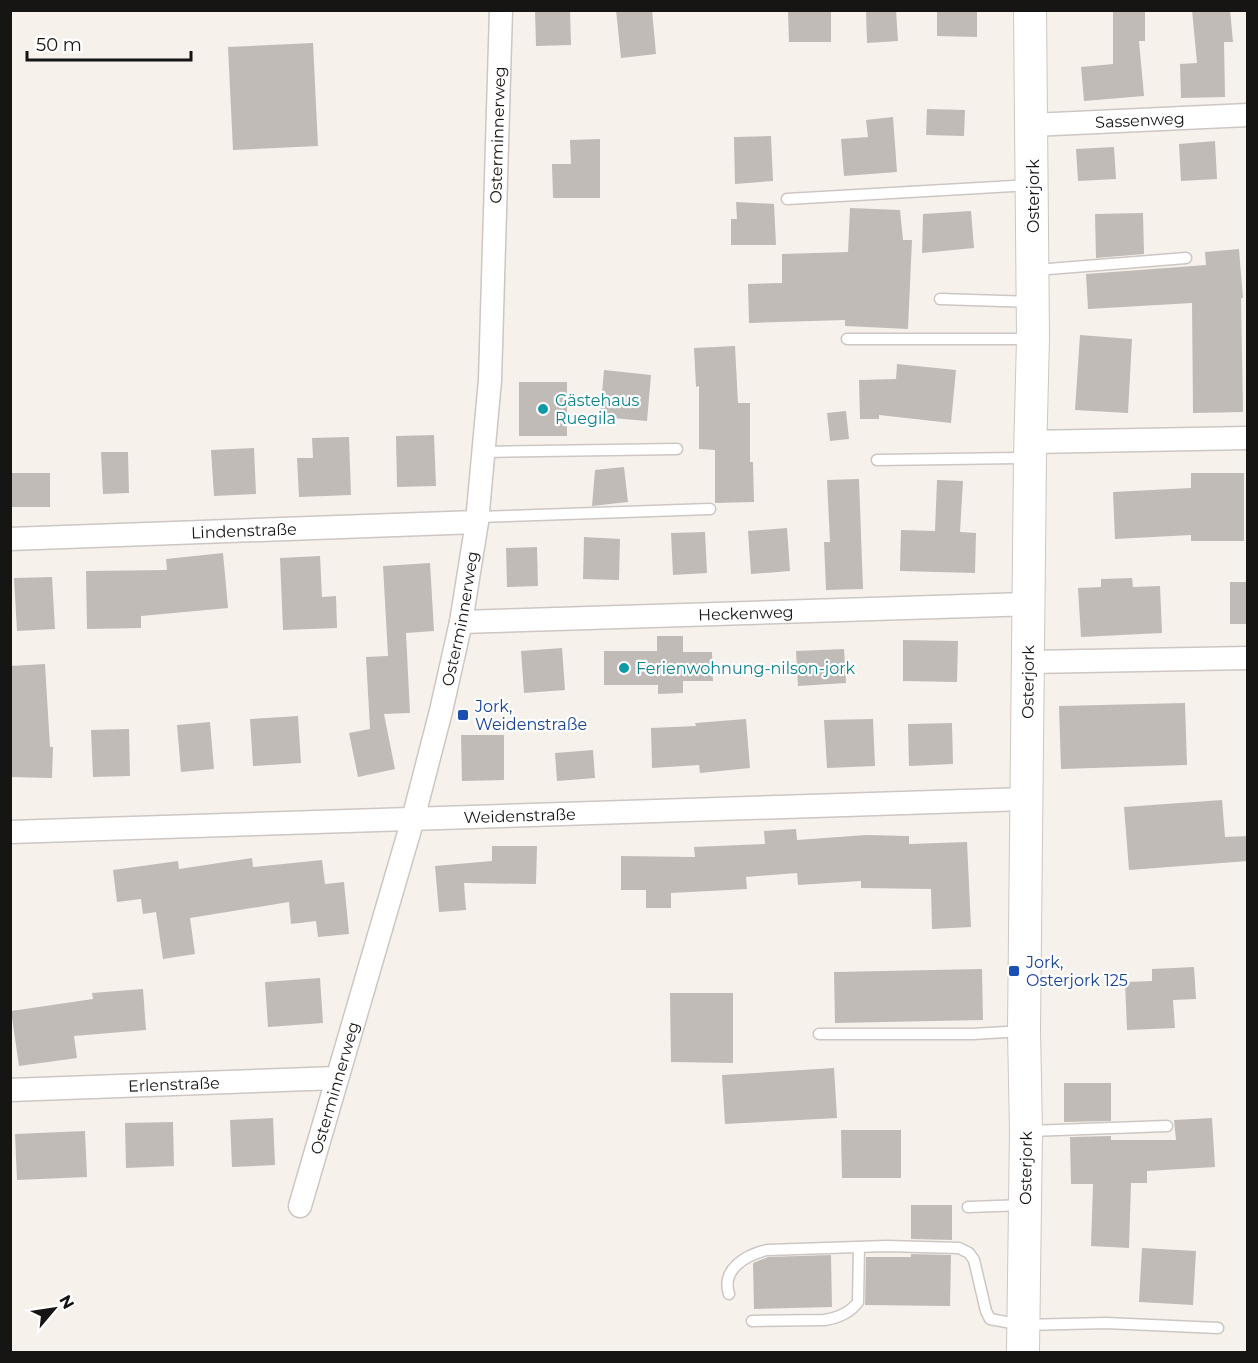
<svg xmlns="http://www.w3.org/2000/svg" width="1258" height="1363" font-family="Montserrat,sans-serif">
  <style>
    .building { fill: #c1bbb7 }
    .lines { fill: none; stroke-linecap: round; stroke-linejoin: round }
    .lane-casing { stroke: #cdc6c2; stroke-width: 13 }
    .street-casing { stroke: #cdc6c2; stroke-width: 25 }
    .secondary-casing { stroke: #cdc6c2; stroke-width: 34 }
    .lane { stroke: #fff; stroke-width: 10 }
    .street { stroke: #fff; stroke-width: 22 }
    .secondary { stroke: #fff; stroke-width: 32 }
    .culture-dot { fill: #0f9aa8; stroke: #fff; stroke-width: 2 }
    .transit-dot { fill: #1a4fb4; stroke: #fff; stroke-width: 2 }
    .labels { text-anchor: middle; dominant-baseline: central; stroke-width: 4.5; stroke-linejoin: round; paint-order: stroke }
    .street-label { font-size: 16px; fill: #171514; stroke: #fff }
    .culture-label { font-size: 16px; fill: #0d838f; stroke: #fff; text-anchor: start }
    .transit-label { font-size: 16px; fill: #164399; stroke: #fff; text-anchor: start }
  </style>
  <rect width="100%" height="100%" fill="#f7f1ec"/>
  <path class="building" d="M535,10h35l1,35 -35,1z
    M616,10h36l4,44 -35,4z
    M788,10h43v32h-42z
    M866,10h30l2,31 -31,2z
    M937,10h40v27l-40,-1z
    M1113,10h32v31h-6l5,55 -60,5 -3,-34 32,-3z
    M1192,10h38l3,32h-9l1,55 -44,1 -1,-34 17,-1z
    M313,43l5,103 -85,4 -5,-103z
    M927,109l38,1 -1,26 -38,-1z
    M893,117l4,55 -53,4 -3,-37 27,-2 -2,-17z
    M771,136l2,45 -38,3 -1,-47z
    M600,139v59h-47l-1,-34h19l-1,-24z
    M1215,141l2,38 -36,2 -2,-37z
    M1114,147l2,32 -38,2 -2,-32z
    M736,202l38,2 2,41h-45v-26h6z
    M850,208l50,2 3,30h9l-4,89 -63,-3v-6l-96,3 -1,-39 34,-1v-29l66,-2z
    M971,211l3,37 -52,5 1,-39z
    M1143,213l1,41 -48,4 -1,-44z
    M1239,249l4,49h-2l2,114 -50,1 -1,-110 -104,6 -2,-35 120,-9 -1,-13z
    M1080,335l52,4 -4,74 -53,-3z
    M735,346l3,57h12v59h3l1,40 -39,1v-53l-16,-1v-63l-3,1 -2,-39z
    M897,364l59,6 -5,53 -72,-8v4h-19l-1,-39 37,-1z
    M604,370l47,5 -4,46 -47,-4z
    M519,382h48v54h-48z
    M846,411l3,28 -19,2 -3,-28z
    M434,435l2,51 -39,1 -1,-51z
    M349,437l2,58 -52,2 -2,-39h16l-1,-20z
    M254,448l2,46 -42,2 -3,-46z
    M101,452h27l1,41 -26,1z
    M624,467l4,35 -36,4 3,-36z
    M10,473h40v34h-40z
    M1191,473h53v68h-53v-6l-76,4 -2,-47 78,-4z
    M859,479l4,110 -37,1 -2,-48h6l-3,-62z
    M937,480l26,1 -3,51 16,1 -1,40 -75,-2 1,-41 34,1z
    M787,528l3,43 -39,3 -3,-43z
    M705,532l2,41 -34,2 -2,-42z
    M584,537l36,2 -1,41 -36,-1z
    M537,547l1,39 -31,1 -1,-39z
    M223,553l5,55 -87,8v12l-54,1 -1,-58 81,-1 -1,-11z
    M320,556l2,41 14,-1 1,32 -54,2 -3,-72z
    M430,563l4,68 -28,2 4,80 -26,1 11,55 -37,8 -9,-44 21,-4 -4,-72 22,-1 -5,-90z
    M52,577l3,52 -38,2 -3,-53z
    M1132,578l1,9 27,-1 2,47 -81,4 -3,-49 23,-1v-8z
    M1230,582h18v42h-18z
    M657,636h26v16h29l1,29h-30v12l-25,1v-9h-54v-34h53z
    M903,640l55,1 -1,41 -54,-1z
    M562,648l3,42 -41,3 -3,-42z
    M844,649l2,34 -48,3 -2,-35z
    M45,664l5,83h3l-1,31 -42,-1v-111z
    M1185,703l2,62 -126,4 -2,-63z
    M298,716l3,47 -48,3 -3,-47z
    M746,719l4,49 -50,5 -1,-8 -47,3 -1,-40 45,-2 -1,-3z
    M873,719l2,47 -48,2 -3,-48z
    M210,722l4,47 -33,3 -4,-47z
    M952,723l1,41 -44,2 -1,-42z
    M129,729l1,47 -37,1 -2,-47z
    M461,735h43v45l-42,1z
    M593,750l2,28 -38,3 -2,-28z
    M1222,800l3,37 23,-1v25l-119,9 -5,-63z
    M796,829l1,11 69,-5 43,1v8l58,-2 4,85 -39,2 -1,-40 -70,-1v-7l-63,4 -1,-12 -51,4 1,12 -76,4v15h-25v-18h-25v-34l74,1 -1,-10 71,-3 -1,-13z
    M492,846h45l-1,38 -72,-1 2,27 -27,2 -4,-46 57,-5z
    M252,858l1,9 69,-7 3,24 19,-2 5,52 -31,3 -2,-16 -25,3 -2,-22 -99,16 5,36 -32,5 -7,-47 -13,2 -2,-15 -24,3 -4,-32 65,-9 1,8z
    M1194,967l2,32 -23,1 2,28 -48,2 -2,-48 27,-1v-12z
    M982,969l1,51 -148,3 -1,-51z
    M320,978l3,45 -55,4 -3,-45z
    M143,989l3,41 -72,6 3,22 -58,8 -8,-55 82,-12 -1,-6z
    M670,993h63v70l-62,-1z
    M834,1068l3,50 -112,6 -3,-49z
    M1064,1083h47v38l-47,1z
    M273,1118l2,47 -43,2 -2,-47z
    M1212,1118l3,49 -68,4v12h-16l-2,65 -38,-2 2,-62h-22l-1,-47 41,-1v4h65l-2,-20z
    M173,1122l1,44 -48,2 -1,-45z
    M841,1130h60v48h-59z
    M85,1131l2,46 -70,3 -2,-46z
    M911,1205h41v35l-41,-1z
    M1142,1248l54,3 -3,54 -54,-3z
    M911,1254l40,1 -1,51 -85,-1 1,-48h45z
    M831,1255l1,52 -78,2 -1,-46 15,-6z"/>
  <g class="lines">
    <g class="lane-casing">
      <path id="lane" d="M787,199l242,-14
        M1036,270l150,-12
        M940,299l90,3
        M847,339h183
        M483,452l194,-3
        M877,460l150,-2
        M478,517l232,-8
        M819,1034h154l48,-3
        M1030,1131l137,-5
        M968,1207l54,-2
        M729,1294c-8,-25 17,-39 38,-44l119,-4 73,2 10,5 5,7 12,51 4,8 33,6 83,-2 112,5
        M752,1321l72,-1c14,-2 26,-7 34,-18l1,-55"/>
    </g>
    <g class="street-casing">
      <g id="street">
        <path id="s1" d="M1032,125l216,-10"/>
        <path d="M1031,442l217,-4"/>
        <path id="s2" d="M10,539l467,-17"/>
        <path id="s3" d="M461,622l569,-18"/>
        <path d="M1030,662l218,-4"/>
        <path id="s4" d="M10,832l1018,-33"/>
        <path id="s5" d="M10,1090l327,-12"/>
        <path id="s6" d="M300,1206l113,-387 28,-108 20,-89 16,-100 13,-142 11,-370"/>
      </g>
    </g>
    <g class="secondary-casing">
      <g id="secondary">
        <path id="s7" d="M1023,1352l3,-221 -2,-101 6,-572 3,-120 -3,-328"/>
      </g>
    </g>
    <use href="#lane" class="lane"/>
    <use href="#street" class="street"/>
    <use href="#secondary" class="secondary"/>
  </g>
  <g class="culture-dot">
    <circle cx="543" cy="409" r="6"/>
    <circle cx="624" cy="668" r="6"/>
  </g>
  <g class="transit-dot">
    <rect x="457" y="709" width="12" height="12" rx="3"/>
    <rect x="1008" y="965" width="12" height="12" rx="3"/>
  </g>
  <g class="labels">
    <g class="street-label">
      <text stroke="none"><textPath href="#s1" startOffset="108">Sassenweg</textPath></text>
      <text stroke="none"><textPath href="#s6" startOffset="1095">Osterminnerweg</textPath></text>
      <text transform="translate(1033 196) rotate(-90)">Osterjork</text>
      <text stroke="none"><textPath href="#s2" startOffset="234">Lindenstraße</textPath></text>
      <text stroke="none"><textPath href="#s3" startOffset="285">Heckenweg</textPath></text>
      <text stroke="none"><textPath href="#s6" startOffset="609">Osterminnerweg</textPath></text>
      <text stroke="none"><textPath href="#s7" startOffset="670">Osterjork</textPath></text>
      <text stroke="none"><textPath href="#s4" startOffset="510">Weidenstraße</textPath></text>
      <text stroke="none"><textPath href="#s5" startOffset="164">Erlenstraße</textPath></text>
      <text stroke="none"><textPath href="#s6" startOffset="123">Osterminnerweg</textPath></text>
      <text stroke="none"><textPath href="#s7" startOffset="184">Osterjork</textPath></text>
    </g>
    <g class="culture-label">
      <text x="555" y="400">Gästehaus<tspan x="555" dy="18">Ruegila</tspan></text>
      <text x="636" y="668">Ferienwohnung-nilson-jork</text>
    </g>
    <g class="transit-label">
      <text x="475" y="706">Jork,<tspan x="475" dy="18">Weidenstraße</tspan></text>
      <text x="1026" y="962">Jork,<tspan x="1026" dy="18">Osterjork 125</tspan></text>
    </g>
  </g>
  <rect width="1258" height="1363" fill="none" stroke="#171514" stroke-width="24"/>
  <g transform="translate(54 1309) rotate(61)" stroke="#ffffff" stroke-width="4.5" paint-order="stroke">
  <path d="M0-4.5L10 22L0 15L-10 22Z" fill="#171514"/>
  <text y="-9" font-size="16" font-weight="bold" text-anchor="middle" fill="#171514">N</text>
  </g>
  <path d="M27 51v9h164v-9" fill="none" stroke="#171514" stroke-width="3"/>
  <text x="36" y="51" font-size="18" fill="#171514" stroke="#ffffff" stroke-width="4.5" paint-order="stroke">50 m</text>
</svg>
